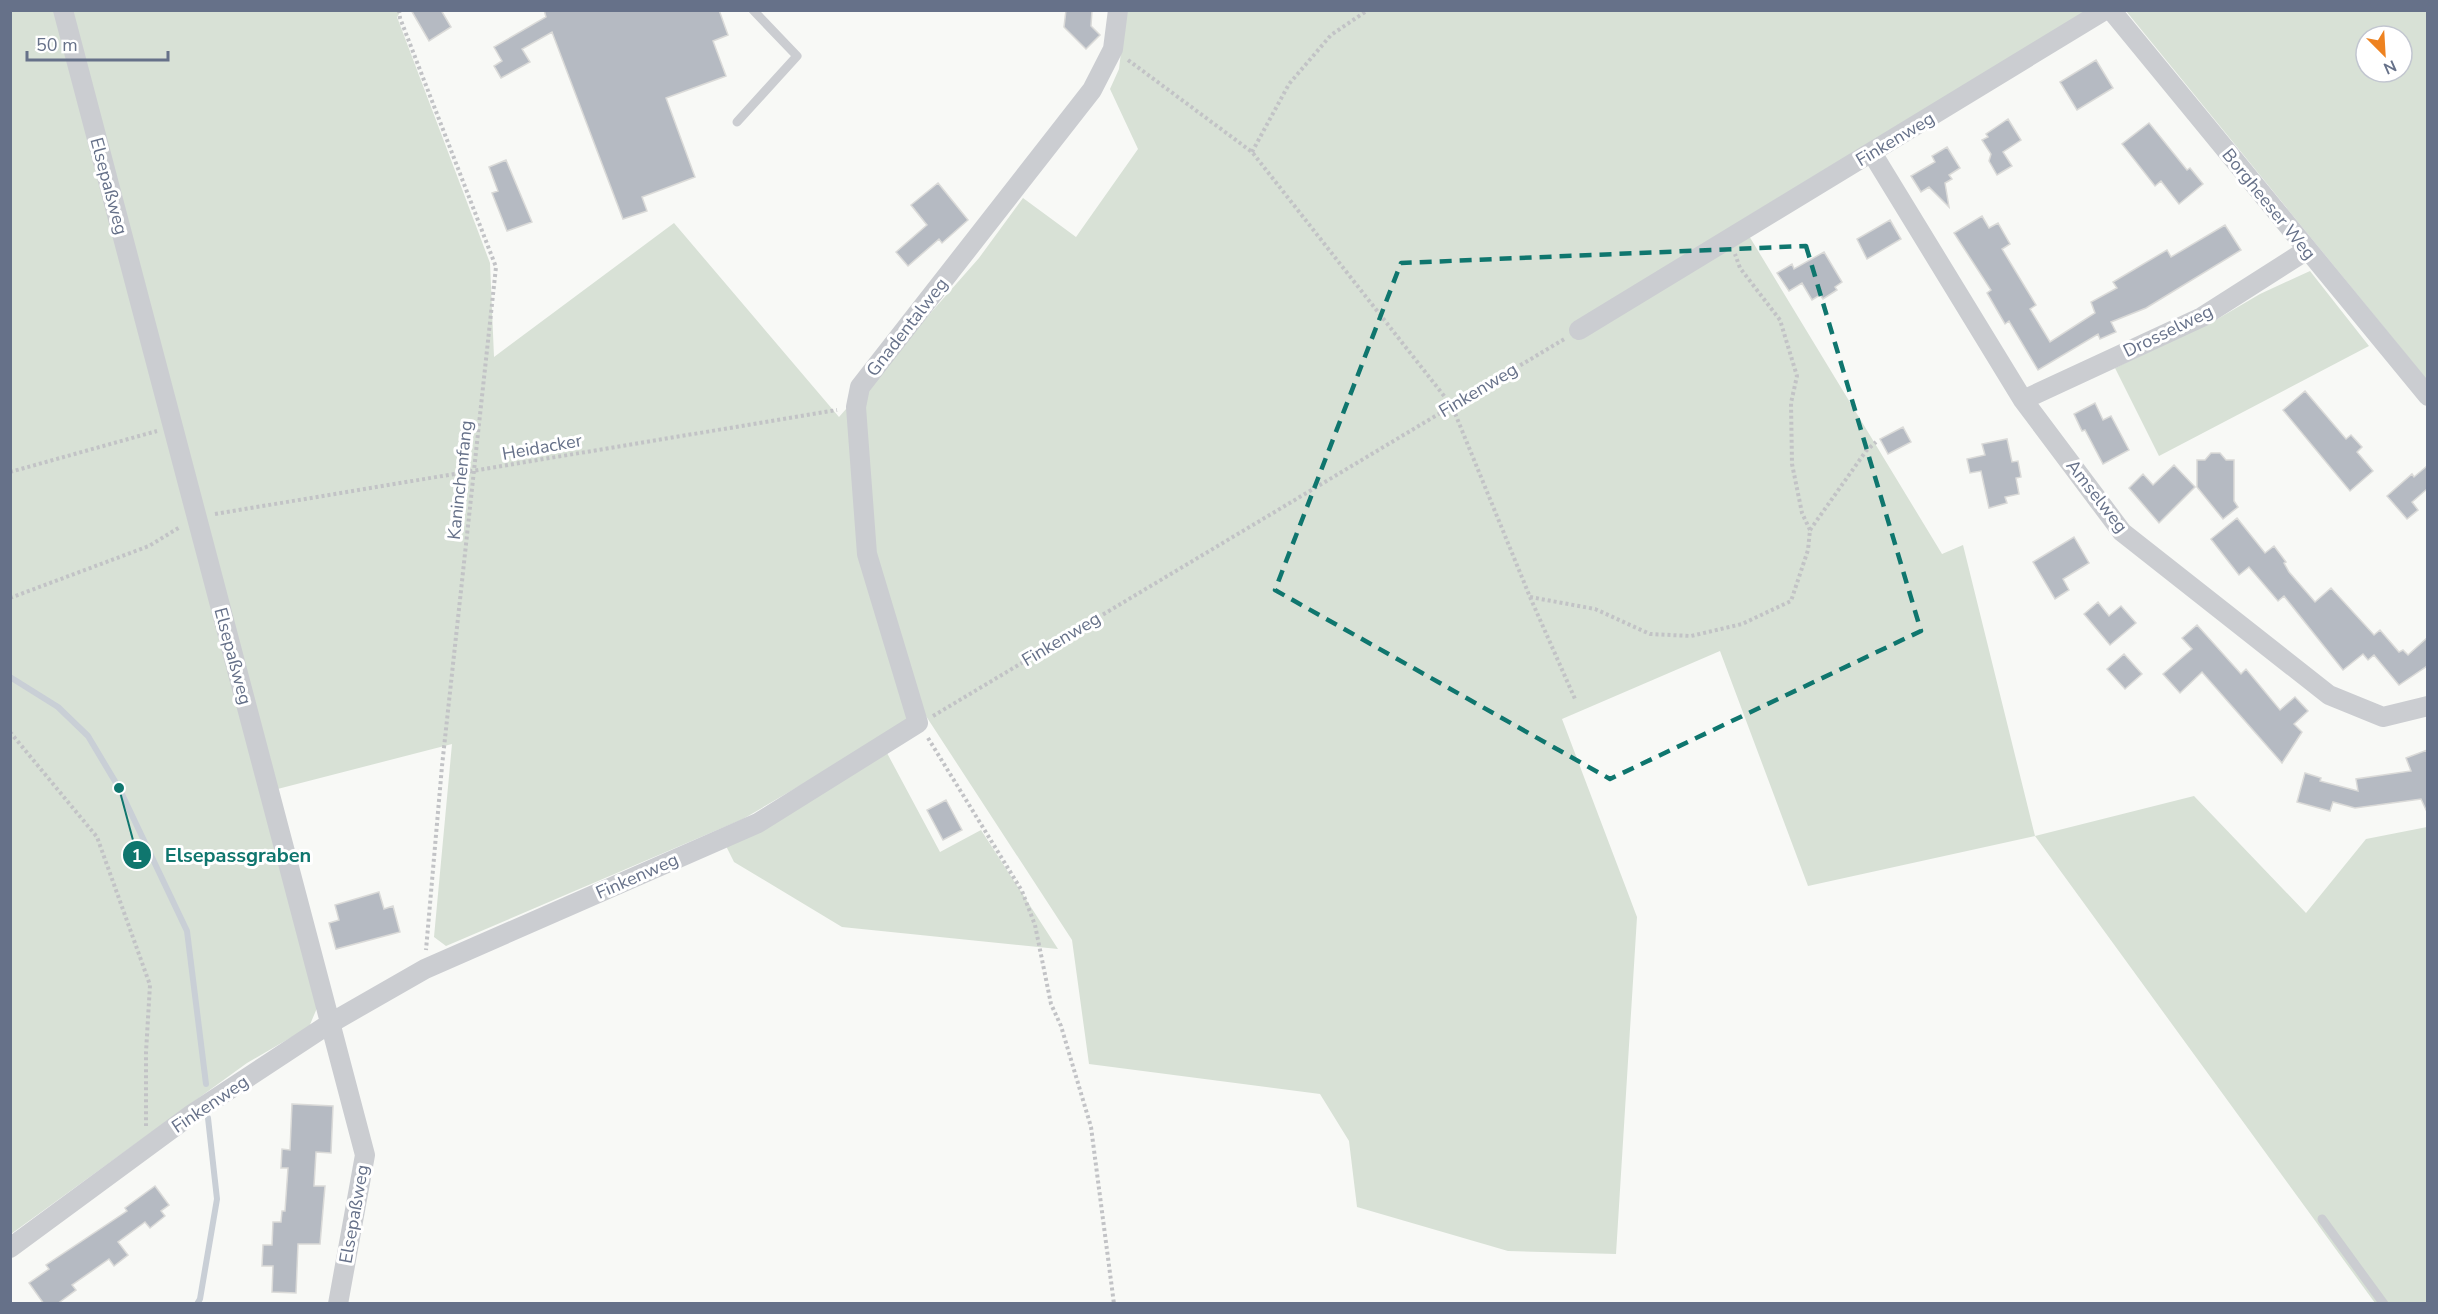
<svg xmlns="http://www.w3.org/2000/svg" width="2438" height="1314" font-family="'Nunito Sans',sans-serif">
  <style>
    .green { fill: #d8e1d6; fill-rule: evenodd }
    .lines { fill: none; stroke-linecap: round; stroke-linejoin: round }
    .stream { stroke: #c9cfd6; stroke-width: 6 }
    .building { fill: #b5bac2; stroke: #dadad8; stroke-width: 1.5 }
    .path { stroke: #c2c3c6; stroke-width: 4; stroke-dasharray: 3 3; stroke-linecap: butt }
    .lane { stroke: #cbcdd1; stroke-width: 9 }
    .street { stroke: #cbcdd1; stroke-width: 20 }
    .marked { fill: none; stroke: #0f766e; stroke-width: 4.5; stroke-dasharray: 12 8; stroke-linejoin: round }
    .labels { text-anchor: middle; dominant-baseline: central; stroke-width: 6; stroke-linejoin: round; paint-order: stroke }
    .street-label { font-size: 18px; fill: #667189; stroke: #fff }
    .leader { fill: none; stroke: #0f766e; stroke-width: 2 }
    .callout-dot { fill: #0f766e; stroke: #fff; stroke-width: 2 }
    .mark-label { font-size: 18px; text-anchor: middle; font-weight: bold; fill: #fff }
    .callout-label { font-size: 20px; text-anchor: middle; font-weight: bold; fill: #0f766e; stroke: #fff; stroke-width: 6; stroke-linejoin: round; paint-order: stroke }
  </style>
  <rect width="100%" height="100%" fill="#f8f9f6"/>
  <path class="green" d="M11,11h390l-4,6 93,246 4,94 180,-134 165,194 140,-159 44,-60 53,39 62,-88 -28,-60 9,-20 7,-58h961l-347,210 202,333 21,-9 72,291 159,-40 112,117 60,-74 61,-12v476h-52l-340,-467 -227,50 -88,-235 -158,68 75,198 -21,337 -108,-3 -151,-44 -8,-66 -29,-47 -231,-30 -17,-124 -148,-227 -181,106 -297,127 -12,-9 18,-193 -190,49 55,215 -8,19 -62,36 -236,171z
    M2126,11h301v369zM2366,36h36v36h-36z
    M2310,271l59,75 -210,110 -44,-88 99,-47 46,-27z
    M887,753l53,99 41,-22 77,119 -216,-22 -108,-65 -9,-18z"/>
  <g class="lines">
    <path class="stream" d="M10,677l48,30 30,29 31,52 68,143 19,153
      M197,1304l3,-5 17,-100 -9,-81"/>
  </g>
  <path class="building" d="M411,10h30l10,17 -22,14z
    M544,10h175l9,25 -15,6 13,35 -60,22 29,79 -53,20 5,14 -24,8 -71,-187 -30,17 8,13 -29,16 -7,-12 8,-5 -8,-14 52,-30z
    M1066,10h26l-1,16 9,9 -14,14 -22,-22z
    M2096,60l17,28 -36,22 -17,-28z
    M2008,119l13,21 -18,12 9,14 -15,9 -8,-14 2,-7 -9,-14 6,-3 -2,-3z
    M2149,123l38,47 3,-2 13,16 -24,20 -18,-23 -6,5 -33,-42z
    M1947,147l13,21 -11,7 3,4 -7,4 4,24 -20,-20 -8,5 -10,-16 24,-14 -3,-6z
    M506,160l26,62 -25,9 -15,-38 6,-2 -9,-24z
    M938,183l30,37 -26,23 -3,-4 -31,27 -12,-14 31,-27 -16,-20z
    M1982,216l7,12 9,-5 12,21 -8,5 34,56 -6,4 20,33 45,-29 -4,-11 26,-14 -4,-6 54,-32 4,7 54,-32 16,25 -95,58 -35,14 5,10 -16,7 -2,-5 -60,36 -29,-49 -4,3 -18,-31 4,-3 -37,-57z
    M1890,220l11,19 -34,20 -10,-20z
    M1824,252l18,30 -7,5 2,3 -14,9 -3,-4 -8,5 -10,-17 -13,8 -12,-18 15,-9 2,5z
    M2305,391l41,48 5,-4 11,12 -5,5 16,19 -23,20 -67,-81z
    M2095,403l8,17 8,-4 18,34 -26,14 -18,-34 -3,1 -8,-17z
    M1903,427l8,15 -23,12 -8,-15z
    M2007,439l5,23 6,-1 3,16 -5,1 3,16 -14,3 2,6 -18,5 -8,-37 -11,2 -3,-14 18,-4 -3,-11z
    M2211,453h9l6,7h8v41l4,6 -15,12 -26,-32v-27h8z
    M2174,465l21,22 -36,36 -30,-35 14,-14 10,11z
    M2427,466v23l-15,13 6,8 -11,9 -20,-23 25,-22 2,3z
    M2237,518l28,35 9,-7 12,16 -2,1 5,9 26,30 16,-14 43,47 6,-5 19,22 4,-2 5,5 19,-17v28l-28,19 -25,-30 -6,5 -5,-6 -20,16 -59,-74 -6,5 -29,-34 -10,8 -28,-36z
    M2074,537l15,26 -26,16 6,11 -14,9 -22,-37z
    M2098,602l11,14 12,-10 15,17 -26,22 -26,-31z
    M2197,625l44,49 5,-5 34,41 15,-13 13,14 -14,13 8,8 -20,31 -80,-91 -22,21 -17,-19 29,-25 -10,-11z
    M2124,654l18,20 -17,15 -18,-20z
    M2427,750v62l-6,-13 -66,9 -22,-6 -3,9 -33,-9 8,-29 16,5 -1,3 38,10 -2,-12 55,-8 -5,-13z
    M946,800l16,30 -19,10 -16,-30z
    M379,892l5,17 9,-3 7,26 -64,17 -7,-26 10,-3 -4,-15z
    M292,1104l41,2 -2,47 -15,-1 -2,34h11l-5,58h-22l-2,49 -24,-1 1,-26h-11l1,-21h9l1,-23h8l1,-11h3l3,-43h-7l1,-19 8,1z
    M155,1186l14,19 -8,6 4,5 -15,12 -5,-6 -27,20 10,13 -14,11 -5,-7 -37,26 4,5 -19,14h-13l-15,-21 20,-14 -3,-4 81,-54 -2,-3z"/>
  <g class="lines">
    <path class="path" d="M399,10l1,8 96,249 -54,499 -16,184
      M1128,60l124,92 200,254 78,191 45,102
      M1252,152l37,-68 42,-49 37,-25
      M10,472l147,-41
      M215,514l622,-104
      M1810,530l56,-79 10,-9
      M1530,597l65,12 55,25 41,2 51,-12 49,-23 17,-51 2,-20 -8,-17 -10,-49 -1,-61 6,-27 -17,-56 -40,-52 -5,-14
      M10,598l139,-52 31,-19
      M933,716l633,-378
      M10,732l87,105 53,148 -4,67v74
      M928,738l94,153 13,34 16,79 10,22 30,101 23,177"/>
    <path class="lane" d="M737,122l60,-66 -44,-46
      M2322,1219l62,85"/>
    <path class="street" d="M63,10l302,1145 -27,149
      M2111,10l317,386
      M1872,153l151,247 99,132 207,163 54,22 45,-11
      M1579,330l526,-320
      M2023,400l179,-83 105,-67
      M10,1248l182,-134 137,-90 96,-55 333,-146 160,-100 -51,-169 -11,-147 4,-20 232,-297 21,-41 5,-39"/>
  </g>
  <path class="marked" d="M1806,246l115,385 -311,148 -335,-189 126,-327z"/>
  <g class="labels">
    <g class="street-label">
      <text transform="translate(1895 139) rotate(-31)">Finkenweg</text>
      <text transform="translate(109 186) rotate(75)">Elsepaßweg</text>
      <text transform="translate(2269 204) rotate(51)">Borgheeser Weg</text>
      <text transform="translate(907 327) rotate(-52)">Gnadentalweg</text>
      <text transform="translate(2168 331) rotate(-26)">Drosselweg</text>
      <text transform="translate(1478 390) rotate(-31)">Finkenweg</text>
      <text transform="translate(542 447) rotate(-10)">Heidacker</text>
      <text transform="translate(460 480) rotate(-84)">Kaninchenfang</text>
      <text transform="translate(2097 496) rotate(52)">Amselweg</text>
      <text transform="translate(1061 639) rotate(-31)">Finkenweg</text>
      <text transform="translate(233 656) rotate(75)">Elsepaßweg</text>
      <text transform="translate(637 876) rotate(-24)">Finkenweg</text>
      <text transform="translate(210 1104) rotate(-34)">Finkenweg</text>
      <text transform="translate(354 1214) rotate(-80)">Elsepaßweg</text>
    </g>
  </g>
  <path class="leader" d="M119 788L137 855"/>
  <g class="callout-dot">
    <circle cx="119" cy="788" r="6"/>
    <circle cx="137" cy="855" r="15"/>
  </g>
  <g class="mark-label">
    <text x="137" y="862">1</text>
  </g>
  <g class="callout-label">
    <text x="238" y="862">Elsepassgraben</text>
  </g>
  <rect width="2438" height="1314" fill="none" stroke="#667189" stroke-width="24"/>
  <g transform="translate(2384 54) rotate(156)"><circle r="28" fill="#ffffff" stroke="#c2c6d0" stroke-width="1.5"/>
  <path d="M0-4.5L10 22L0 15L-10 22Z" fill="#ee8220"/>
  <text y="-9" font-size="16" font-weight="bold" text-anchor="middle" fill="#667189">N</text>
  </g>
  <path d="M27 51v9h141v-9" fill="none" stroke="#667189" stroke-width="3"/>
  <text x="36" y="51" font-size="18" fill="#667189" stroke="#ffffff" stroke-width="4.5" paint-order="stroke">50 m</text>
</svg>
